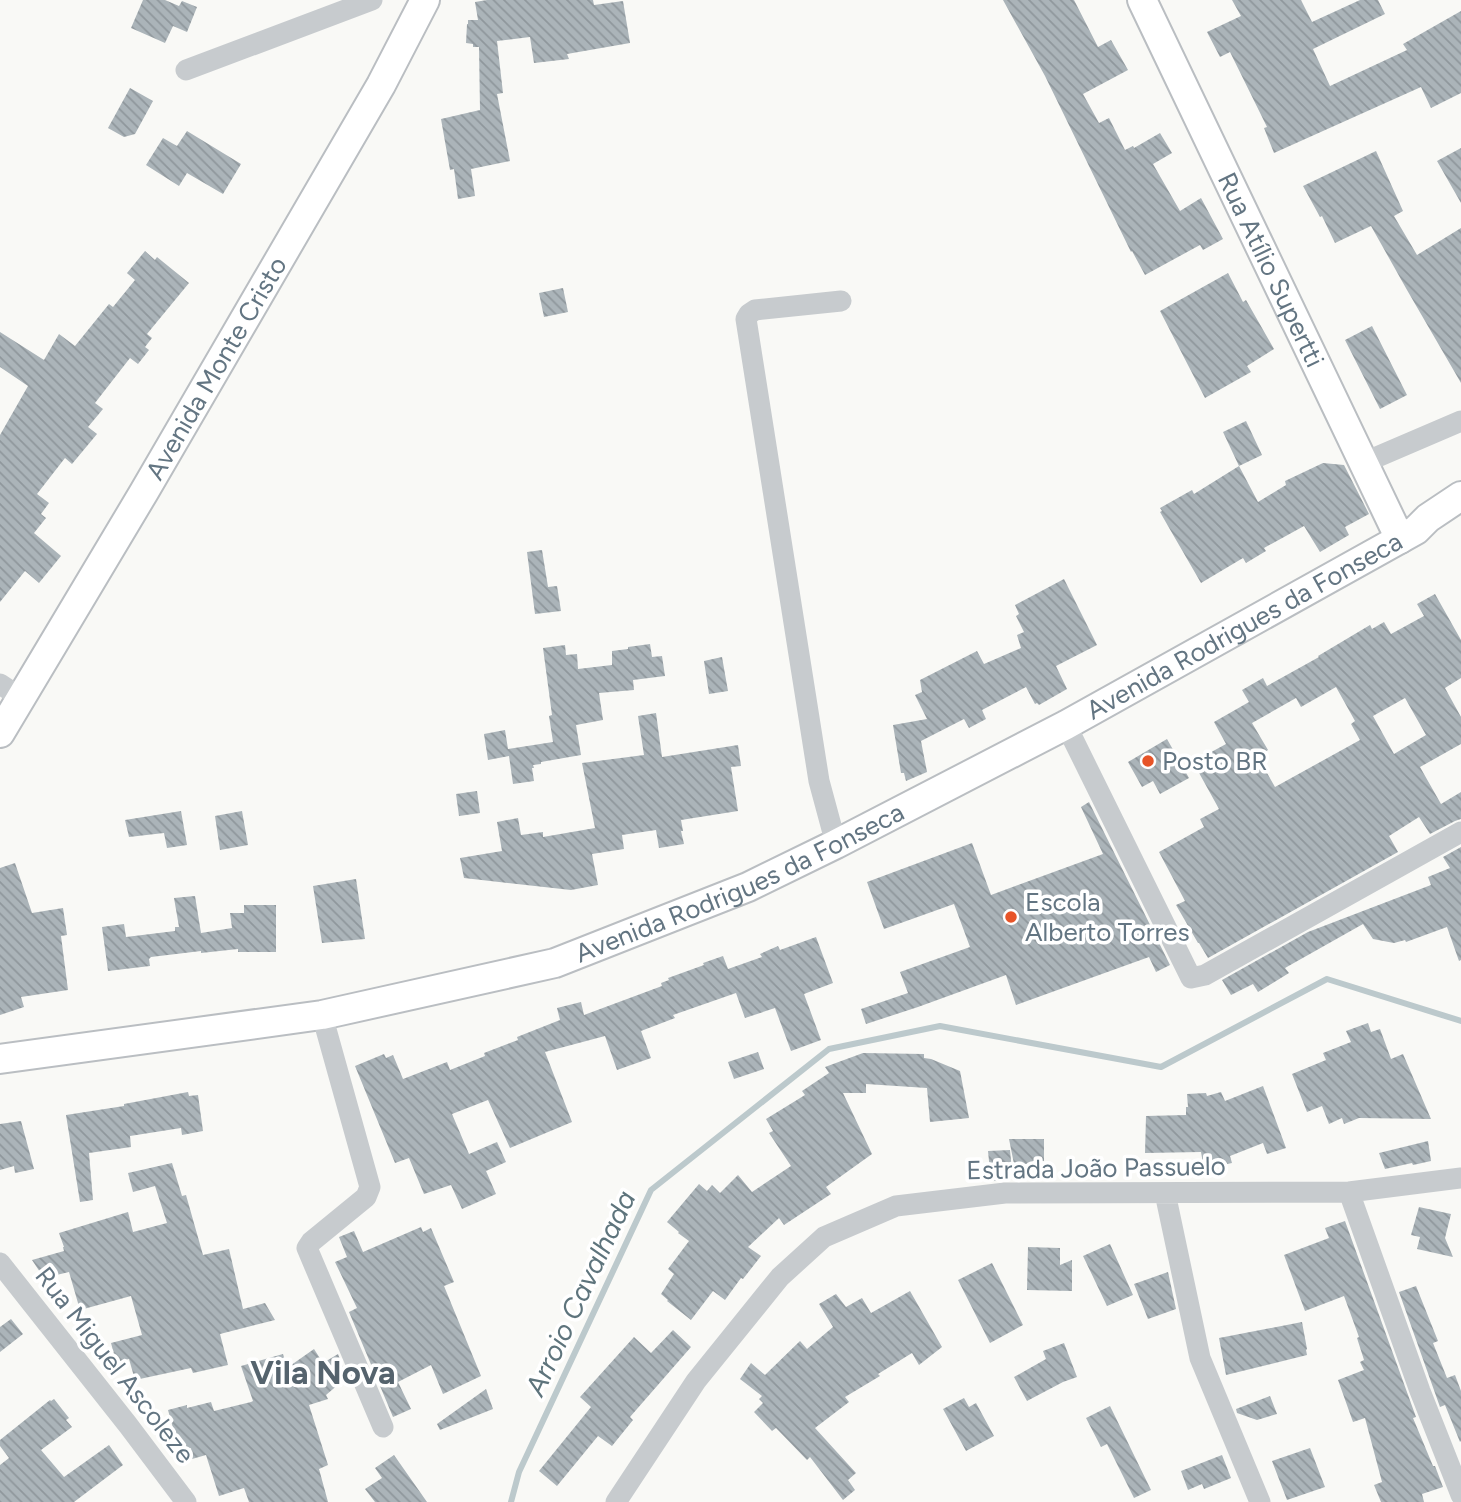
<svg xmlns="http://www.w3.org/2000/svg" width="1461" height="1502" font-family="Figtree,sans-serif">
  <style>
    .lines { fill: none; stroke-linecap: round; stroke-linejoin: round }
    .stream { stroke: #bcc9cc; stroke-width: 6 }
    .building { fill: url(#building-back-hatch); fill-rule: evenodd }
    .major-casing { stroke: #babec2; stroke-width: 32 }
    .minor { stroke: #c7cbce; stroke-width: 21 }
    .major { stroke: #fff; stroke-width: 28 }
    .poi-dot { fill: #e75428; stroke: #fff; stroke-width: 2.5 }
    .labels { text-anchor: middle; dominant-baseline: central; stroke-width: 7; stroke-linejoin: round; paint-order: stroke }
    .street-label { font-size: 26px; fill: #637582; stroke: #fff }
    .poi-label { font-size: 26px; fill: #637582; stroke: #fff; text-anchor: start }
    .water-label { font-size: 28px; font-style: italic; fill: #5e747c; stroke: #fff }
    .district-label { font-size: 33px; font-weight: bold; fill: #55636d; stroke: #fff }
  </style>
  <defs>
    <pattern id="building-back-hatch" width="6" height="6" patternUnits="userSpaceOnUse" patternTransform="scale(1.75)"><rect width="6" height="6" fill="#abb4b9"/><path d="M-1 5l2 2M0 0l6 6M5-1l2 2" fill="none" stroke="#8f979c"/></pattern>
  </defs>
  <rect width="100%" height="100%" fill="#f9f9f6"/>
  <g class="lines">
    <path class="stream" d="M511,1502l8,-30 132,-282 178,-141 111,-23 221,41 166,-88 134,42"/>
  </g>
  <path class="building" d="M143,0h22l14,6 3,-5 15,6 -10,25 -14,-6 -8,17 -34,-15z
    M487,0h106l1,5 29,-4 7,42 -63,11 2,5 -35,4 -4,-26 -33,4 6,52 -6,1 13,67 -39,8 4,27 -17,3 -4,-30 -4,1 -9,-51 39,-9 -1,-63h-6v-3l-7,-1 1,-19h1v-4h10l-3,-18z
    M1003,0h71l24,47 13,-7 17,30 -45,24 16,29 10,-5 16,32 8,-4 1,2 26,-15 12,20 -19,11 27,47 21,-13 22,41 -20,11 -3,-5 -55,30 -13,-24 -1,1 -86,-176z
    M1232,0h69l11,22 48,-22h18l7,14 -72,35 17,37 77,-36 -4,-6 58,-33v82l-30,15 -10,-21 -147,66 -10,-25 3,-1 -37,-75 -10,5 -13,-25 34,-16z
    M130,88l23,13 -18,33 -11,3 -16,-9z
    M187,131l54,33 -18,30 -36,-21 -8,13 -33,-21 17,-27 14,8z
    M1461,148v55l-24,-42z
    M1376,151l27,60 -9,5 23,39 44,-27v155l-54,-93 -36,-64 -36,17 -13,-27 -2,1 -17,-31z
    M145,251l10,9 2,-3 32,26 -42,51 5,4 -7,9 4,3 -11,14 -8,-6 -35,45 8,6 -15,18 9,7 -25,30 -7,-6 -28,36 12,9 -8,11 5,4 -12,15 27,23 -22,27 -14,-12 -25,31v-167l28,-49 -28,-19v-35l44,28 15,-26 16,12 34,-42 4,3 22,-27 -8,-7z
    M1228,273l15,29 3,-2 28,49 -27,17 4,6 -46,26 -45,-87z
    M563,288l5,24 -24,5 -5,-24z
    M1372,326l35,69 -27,14 -35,-69z
    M1246,421l16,34 -23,11 -16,-34z
    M1323,463l21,2 25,49 -24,13 4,8 -29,17 -16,-26 -40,22 2,3 -20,12 -3,-5 -42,25 -33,-57 -8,-14 2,-1 -2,-3 32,-18 2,4 45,-28 19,36 28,-17 -1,-4z
    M542,550l6,37 9,-1 4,25 -26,3 -8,-62z
    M1064,579l33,66 -41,21 11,23 -28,16 -2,-2 -2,1 -9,-17 -44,23 4,9 -17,9 -5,-9 -43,22 6,31 -21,9 -2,-8h-3l-8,-48 34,-6 -12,-24 7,-3 -2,-12 57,-29 7,13 37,-16 -4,-13 7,-3 -8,-16 3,-2 -4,-9z
    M1435,594l26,46v38l-16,10 16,29v27l-41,23 21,37 20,-12v27l-6,2 -25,13 -11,-17 -30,19 9,16 -190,106 -9,-15h-1l-22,-38 9,-4 -26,-49 45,-25 -4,-8 19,-10 -26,-47 33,-18 -12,-22 35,-20 -7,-12 21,-12 4,8 52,-29 -1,-1 52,-31 2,4 12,-7 7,12 33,-18 -7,-12zM1336,687l19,34 -4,3 9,16 -85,47 -17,-30 10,-7 -16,-27 44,-25 5,9zM1405,698l21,37 -32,19 -21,-38z
    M650,644l2,13 10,-1 3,20 -32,4 1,10 -35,3 4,27 -27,5 5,30 -40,7v2l-8,1 1,3h-2l2,13 -21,3 -4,-28 -21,4 -4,-26 21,-4 3,19 45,-7 -4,-26 3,-1 -9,-67 22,-3 1,10 11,-1 1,15 34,-4v-14l16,-2v-2z
    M722,657l6,34 -19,3 -5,-33z
    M656,713l6,44 76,-12 3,21 -10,1 7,44 -57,9 2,11h-2l3,13 -25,4 -3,-18 -34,5 2,14 -32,5 6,31 -27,5 -107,-12 -4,-20 42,-7 -5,-29 21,-4 3,17 22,-3v5l52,-9 -13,-65 62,-8 -6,-39z
    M1167,739l22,39 -29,16 -7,-13 -11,6 -14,-25z
    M477,791l3,22 -21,3 -3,-22z
    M1089,802l81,163 -14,7 -7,-15 -133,48 -10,-30 -88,32 -52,17 -5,-15 47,-16 -8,-21 70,-25 -16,-43 -70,25 -17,-47 105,-39 19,52 112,-41 -22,-47z
    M181,811l6,34 -20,3 -3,-15 -35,4 -4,-17z
    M242,811l6,34 -28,5 -5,-34z
    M1461,847v113l-2,1 -12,-34 -41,15 -1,-2 -11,3 -21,-4 -10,-15 -78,44 4,5 -31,19 -5,-8 -22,11 -9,-15 86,-48 123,-47 -3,-8 22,-9 -7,-11z
    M15,863l17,50 31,-5 4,27 -6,1 7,54 -47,7 3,10 -24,8v-147z
    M356,879l9,60 -43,4 -9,-57z
    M195,896l6,37 31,-5 -2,-15h14v-8h32v47h-38v-3l-37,4v-2l-50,6 -2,2 1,7 -42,5 -6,-44 22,-3 2,13 49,-6v-4h4l-5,-29z
    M816,937l17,46 -29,11 17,46 -30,11 -16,-43 -30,10 -9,-25 -63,22 2,3 -34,13 10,27 -34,12 -12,-34 -60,16 27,70 -62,26 -22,-48 -36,14 17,40 28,-12 9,20 -20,9 10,23 -34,15 -11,-24 -27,9 -15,-36 -14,5 -40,-97 29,-12 2,4 7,-3 10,24 44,-17 3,8 35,-14 -1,-3 34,-13 -1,-3 43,-17 -3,-12 24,-6 3,13 78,-29 -1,-3 8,-3 -1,-2 36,-13 -1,-2 20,-7 5,13 34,-12 -2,-3 18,-8 2,4z
    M1368,1023l3,9 9,-3 11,30 12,-5 28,65 -72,-1 -15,6 -2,-6 -13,6 -7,-18 -15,6 -15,-38 34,-14 -3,-7 28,-11 -5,-11z
    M758,1052l6,17 -30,10 -6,-17z
    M863,1053l61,1v4l7,1 29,12 9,47 -39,4 -3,-34 -61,-4v9h-23l29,61 -46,33 5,7 -47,31 -5,-7 -31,29 13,9 -18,23 -2,-1 -16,22 -12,-9 -22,29 -24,-19 1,-1 -7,-6 13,-20 -6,-5 21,-28 -11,-8 1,-1 -12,-10 32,-38 8,7 5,-6 8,8 18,-18 14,17 39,-26 -22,-33 4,-2 -7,-12 39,-24 -3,-4 27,-18 -4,-6z
    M1263,1086l23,62 -19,6 -4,-11 -33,13 2,7 -28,6 -3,-17 -56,1 1,-37 40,-1v-8h2l-1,-13 19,-1 1,3 14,-4 4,9z
    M188,1092l1,4 9,-1 5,36 -21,4 -1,-7 -51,8 1,11 -42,6 4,47 -13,2 -14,-87 58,-9v-2z
    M21,1121l13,48 -19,4 -1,-7 -14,4v-46z
    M1009,1139h35v22h-11v3h-19z
    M1428,1141l3,20 -18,4 -1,-2 -27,6 -6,-16z
    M1010,1150l2,21h-2l1,9 -20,1 -3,-30z
    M172,1163l10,33 4,-1 17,60 26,-6 14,60 22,-6 10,17 -55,14 8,31 -35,8 -2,-5 -56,12 -6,-21 -13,3 -5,-19 31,-8 -11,-39 -51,14 -11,-38 -25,6 -12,-18 32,-9 -1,-4h1l-5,-14 69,-21 5,20 34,-9 -12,-37 -22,6 -5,-19z
    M1419,1207l32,7 -6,24 8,19 -36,-8 3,-12 -9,-2z
    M1345,1221l71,196 -3,1 20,48h2l8,21 -21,7 2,8h-43l-7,-17 8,-3 -17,-64 -12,4 -15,-42 26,-10 -4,-8 4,-2 -7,-22 2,-1 -15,-41 -39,15 -21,-56 45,-17 -4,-10z
    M421,1227l2,5 8,-4 23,54 -10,4 37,90 -38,18 -12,-29 -33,17 13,27 -18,8 -44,-105 8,-4 -22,-46 12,-5 -8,-20 15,-6 9,21z
    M1110,1244l23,51 -26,11 -24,-50z
    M1028,1247l32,1v17l12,-5v31l-45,-1z
    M992,1263l31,62 -33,18 -32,-63z
    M1168,1272l8,37 -28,10 -14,-35z
    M1416,1286l22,55 -5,2 14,35 8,-3 6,16v50l-1,1 -15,-37 -5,2 -41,-115z
    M910,1291l32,56 -23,18 -7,-12 -34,21 2,2 -35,21 4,5 -34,26 41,45 -8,7 7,10 -12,10 -33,-43 -3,3 -31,-32 -4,3 -18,-19 9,-9 -4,-4 3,-3 -22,-17 11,-16 14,12 35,-34 7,8 26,-22 -14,-23 17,-10 10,13 16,-9 9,15z
    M11,1319l12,15 -23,18v-25z
    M1302,1322l5,27 -1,1 1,5 -81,20 -7,-37z
    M673,1330l18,17 -61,70 3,3 -21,26 -14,-10 -41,50 -18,-15 52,-64 -11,-10 54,-60 17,16z
    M1064,1343l13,34 -14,5 -36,19 -13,-24 32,-18 -3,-8z
    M314,1349l9,14 15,-9 9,23 -21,18 2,4 -19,6 19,60 -9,4 9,33h-79l-5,-14 -25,8 -13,-41 -14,4 -1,-11 -8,2 -3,-12 -4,1 -8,-29 19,-5v3l24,-6 3,9 37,-9 2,-1 -12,-35 42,-12 4,14z
    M486,1389l7,20 -53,21 -3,-6z
    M1270,1396l7,18 -20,6 -20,-7 -1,-4z
    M964,1398l5,9 7,-4 18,33 -28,15 -23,-42z
    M54,1399l15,19 -3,2 6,7 -31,23 23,27 45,-32 14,20 -49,37h-74v-37l9,-7 -9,-12v-6l50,-40 1,1z
    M1110,1406l41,84 -17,8 -27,-54 -6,3 -15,-29z
    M1310,1448l15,39 -38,13 -15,-39z
    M394,1455l33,47h-52l-10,-13 17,-11 -7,-10z
    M1222,1455l9,23 -27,11 -2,-5 -14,6 -7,-19z"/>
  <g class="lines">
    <g class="major-casing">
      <g id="major">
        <path id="s1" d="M1142,0l258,539"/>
        <path id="s2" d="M0,733l144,-241 237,-407 44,-85"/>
        <path id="s3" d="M0,1059l322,-44 233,-52 193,-76 88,-43 230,-119 350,-195 12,-12 33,-22"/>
      </g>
    </g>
    <path class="minor" d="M186,70l186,-70
      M1363,463l98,-42
      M0,684l21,14
      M1066,725l125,253 14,-3 256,-143
      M836,844l-17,-63 -73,-462 3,-5 6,-4 86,-9
      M322,1015l48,172 -4,10 -55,45 -4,6 76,179
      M1349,1192l71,199 41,104
      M1165,1193l35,165 60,144
      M0,1263l128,162 58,77
      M616,1502l80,-121 84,-104 44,-40 72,-31 109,-13 344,-1 112,-14"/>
    <use href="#major" class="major"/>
  </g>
  <g class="poi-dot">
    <circle cx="1148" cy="761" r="7"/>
    <circle cx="1011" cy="917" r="7"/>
  </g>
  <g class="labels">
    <g class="street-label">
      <text stroke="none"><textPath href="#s1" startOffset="299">Rua Atílio Supertti</textPath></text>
      <text stroke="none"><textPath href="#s2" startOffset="424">Avenida Monte Cristo</textPath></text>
      <text stroke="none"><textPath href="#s3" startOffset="1332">Avenida Rodrigues da Fonseca</textPath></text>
      <text stroke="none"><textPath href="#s3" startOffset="765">Avenida Rodrigues da Fonseca</textPath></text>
      <text transform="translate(1096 1168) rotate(-1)">Estrada João Passuelo</text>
      <text transform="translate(115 1365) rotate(52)">Rua Miguel Ascoleze</text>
    </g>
    <g class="poi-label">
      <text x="1162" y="761">Posto BR</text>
      <text x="1025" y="902">Escola<tspan x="1025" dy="30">Alberto Torres</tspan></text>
    </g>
    <g class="water-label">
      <text transform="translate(580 1293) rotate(-65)">Arroio Cavalhada</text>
    </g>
    <g class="district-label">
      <text x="323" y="1372">Vila Nova</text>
    </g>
  </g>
</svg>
